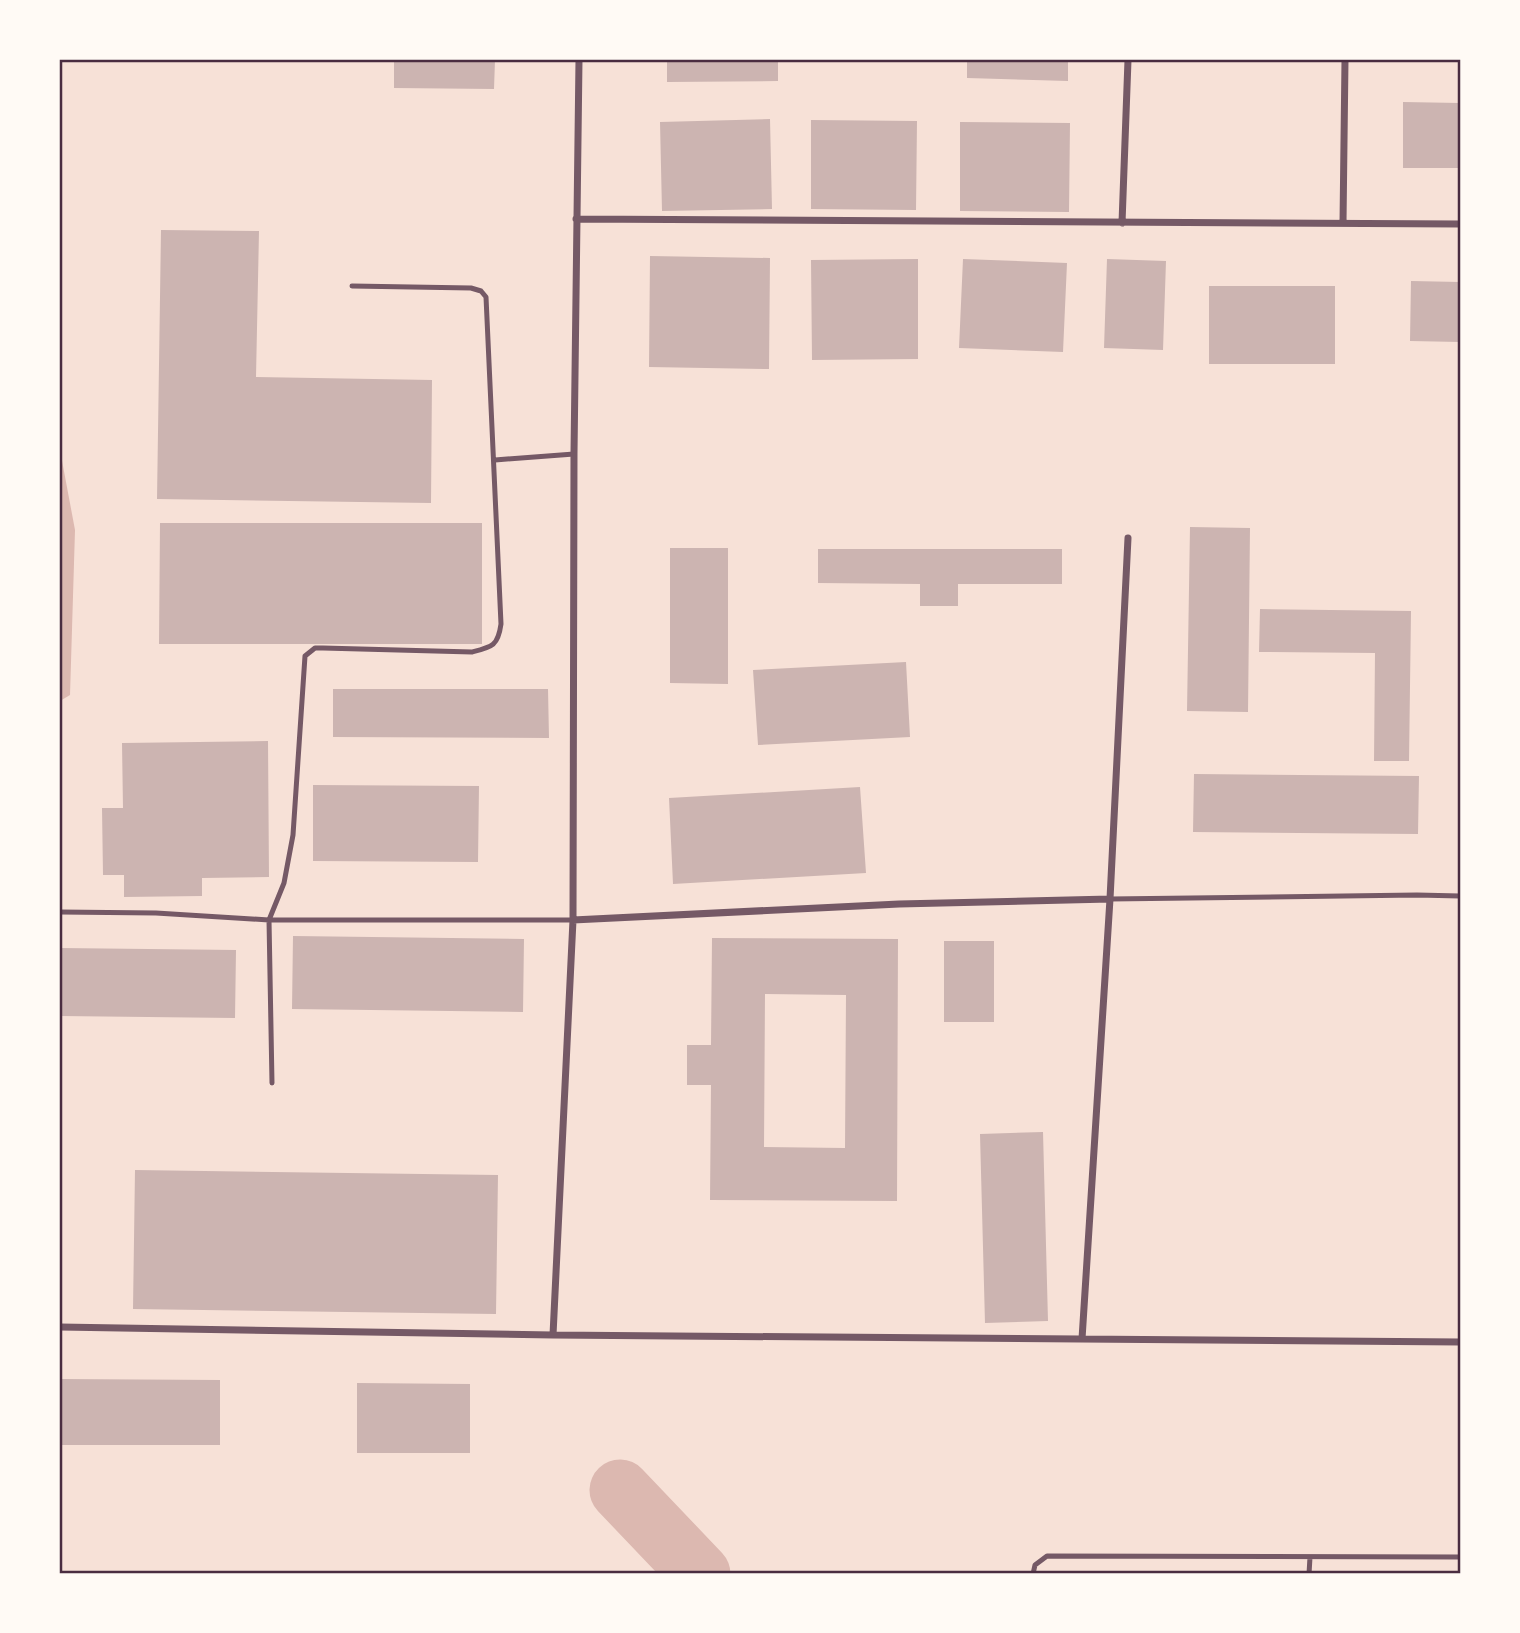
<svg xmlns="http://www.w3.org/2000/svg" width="1520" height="1633" font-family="Poppins,sans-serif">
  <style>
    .water { fill: #dcb8b0 }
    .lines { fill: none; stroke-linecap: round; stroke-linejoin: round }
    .river { stroke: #dcb8b0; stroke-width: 61 }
    .building { fill: #ccb4b1; fill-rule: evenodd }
    .service { stroke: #755966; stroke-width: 5 }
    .minor { stroke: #755966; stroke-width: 7 }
    .neatline { fill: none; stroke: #4a2c40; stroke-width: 2.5 }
  </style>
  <rect width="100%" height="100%" fill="#f7e1d7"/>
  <path class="water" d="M60,450l15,80 -5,165 -10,6z"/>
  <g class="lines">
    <path class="river" d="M620,1490l80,84"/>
  </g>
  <path class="building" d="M394,60h101l-1,29 -100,-1z
    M667,60h111v21l-111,1z
    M967,60h101v21l-101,-3z
    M1403,102l57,1v65h-57z
    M770,119l2,90 -110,2 -2,-89z
    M811,120l106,1 -1,89 -105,-1z
    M960,122l110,1 -1,89 -109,-1z
    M161,230l98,1 -3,146 176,3 -1,123 -274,-4z
    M650,256l120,2 -1,111 -120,-2z
    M918,259v100l-106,1 -1,-100z
    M963,259l104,4 -4,89 -104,-4z
    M1107,259l59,2 -3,89 -59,-2z
    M1411,281l49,1v60l-50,-1z
    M1209,286h126v78h-126z
    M160,523h322v121h-323z
    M1190,527l60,1 -2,184 -61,-1z
    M670,548h58v136l-58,-1z
    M818,549h244v35h-104v22h-38v-22l-102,-1z
    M1260,609l151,2 -2,150h-35l1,-108 -116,-1z
    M906,662l4,75 -152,8 -5,-75z
    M333,689h215l1,49 -216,-1z
    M268,741l1,136 -67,1v18l-78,1v-22h-21l-1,-67h21l-1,-65z
    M1194,774l225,2 -1,58 -225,-2z
    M313,785l166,1 -1,76 -165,-1z
    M860,787l6,86 -193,11 -4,-86z
    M293,936l231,3 -1,73 -231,-3z
    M712,938l186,1 -1,262 -187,-1 1,-115h-24v-40h24zM765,994l81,1 -1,153 -81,-1z
    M944,941h50v81h-50z
    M60,948l176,2 -1,68 -175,-2z
    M1043,1132l5,189 -63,2 -5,-189z
    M135,1170l363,5 -2,139 -363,-5z
    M60,1379l160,1v65h-160z
    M357,1383l113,1v69h-113z"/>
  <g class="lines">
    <path class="service" d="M495,460l79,-6
      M1110,899l307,-4 43,1
      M60,912l96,1 113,7h304
      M272,1083l-3,-163 15,-37 9,-48 12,-179 10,-8h8l149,4c20,-5 26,-6 29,-28l-15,-327 -5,-6 -10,-3 -119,-2
      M1033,1574l2,-9 12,-9 413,1
      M1309,1574l1,-17"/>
    <path class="minor" d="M576,219l884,5
      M1122,223l6,-163
      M1343,223l2,-163
      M573,920l326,-16 211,-5
      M60,1327l493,8 907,7
      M553,1335l20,-415 1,-466 5,-394
      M1082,1339l28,-440 18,-361"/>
  </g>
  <rect width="1520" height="1633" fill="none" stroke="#fffaf5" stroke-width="122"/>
  <rect x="61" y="61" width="1398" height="1511" class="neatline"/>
</svg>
